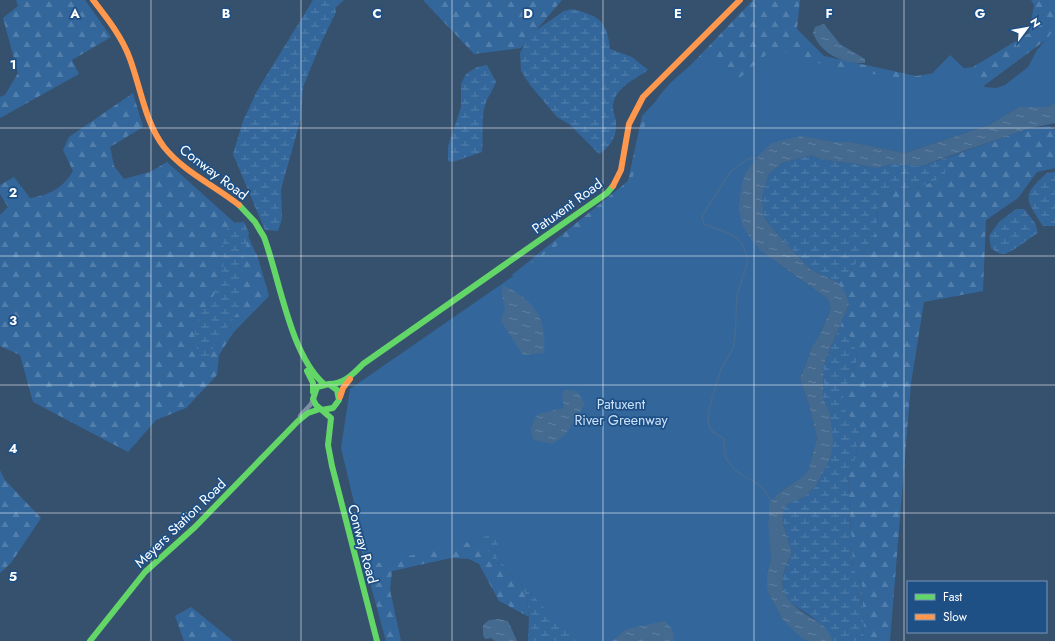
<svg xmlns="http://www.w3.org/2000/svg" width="1055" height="641" font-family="Jost,sans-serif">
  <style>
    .forest { fill: url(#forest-firs) }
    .wetland { fill: url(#wetland-marsh) }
    .park { fill: #33679c }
    .water { fill: url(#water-ripples) }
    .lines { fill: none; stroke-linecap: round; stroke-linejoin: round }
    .stream { stroke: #456a90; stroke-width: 1.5 }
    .river { stroke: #456a90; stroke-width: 8 }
    .street { stroke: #7c8fa4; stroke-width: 4.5 }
    .fast { stroke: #63d668; stroke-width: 6 }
    .slow { stroke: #ff974d; stroke-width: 6 }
    .grid { fill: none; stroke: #fff; stroke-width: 1; stroke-opacity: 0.55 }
    .labels { text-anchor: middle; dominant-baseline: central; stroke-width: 3.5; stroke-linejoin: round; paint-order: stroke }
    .street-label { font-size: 14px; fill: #fff; stroke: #1e5086 }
    .park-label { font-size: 14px; fill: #cbe1f8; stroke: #1e5086 }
    .grid-label { font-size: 13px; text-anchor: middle; font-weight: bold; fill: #fff; stroke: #1e5086; stroke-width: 3.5; stroke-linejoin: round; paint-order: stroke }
  </style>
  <defs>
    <pattern id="forest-firs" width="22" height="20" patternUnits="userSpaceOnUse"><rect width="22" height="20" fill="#33679c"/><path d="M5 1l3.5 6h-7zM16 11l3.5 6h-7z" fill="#527eab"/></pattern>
    <pattern id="wetland-marsh" width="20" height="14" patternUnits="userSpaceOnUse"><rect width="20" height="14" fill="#33679c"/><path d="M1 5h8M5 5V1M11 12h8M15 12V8" fill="none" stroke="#527eab"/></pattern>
    <pattern id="water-ripples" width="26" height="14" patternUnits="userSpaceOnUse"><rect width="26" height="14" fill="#456a90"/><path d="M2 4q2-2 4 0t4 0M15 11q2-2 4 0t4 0" fill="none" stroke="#6180a1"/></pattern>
  </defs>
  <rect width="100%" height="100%" fill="#36516e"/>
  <path class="forest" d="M16,0h69l26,37 -39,23 7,14 -79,44v-21l5,-2 13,-22 -15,-55 15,-12z
    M423,0h139l-41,48 -47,6z
    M753,0h47l-3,29 27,27 92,20 57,-9 56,-34 5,-28 -3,-5h24v33l-70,52 -14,9 -326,94 -100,131 -33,-44 116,-94 14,-65z
    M133,93l10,34 -33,20 4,19 10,13 26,-7 17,-10 80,72 11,24 11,38 -36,37 -14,22 -2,20 -31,33 -30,12 -28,32 -95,-50 -13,-47 -20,-9v-131l8,-8 -8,-13v-9l14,-8 16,21c20,-3 33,-10 43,-27l-10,-21 6,-13z
    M1049,126l6,4v38l-18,4 -19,26 -32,22 -3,71 -59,11 -13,81 -21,258h-26l-2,-57 -9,-16 -5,-91 7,-18 5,-32c-6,-6 -12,-11 -16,-19 -4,-12 10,-39 14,-51l-6,-18 -12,-13 9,-22 -12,-22 14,-13 11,-13 10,-17 5,-10 1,-25 5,-8 14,-6 24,-3 23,-11 2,-18 81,-29z
    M464,454l29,105 29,26 5,14 2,18 -30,-16 -20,-37 -10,-5 -18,-1 -59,13 -2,19 11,51h-15l-33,-121 4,8z
    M0,470l5,10 36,38 -30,45 -11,10z
    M191,607l42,34h-49l-9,-25z"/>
  <path class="wetland" d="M313,0h31l-9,8 1,4 -15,31 -18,44 -2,31 -20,71 1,30 -4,12 -13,-1 -32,-76 10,-33 14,-30z
    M572,9c27,7 35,11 38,40l22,8 16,13c-13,9 -33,18 -35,35 -1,6 3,12 3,18 1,14 -6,24 -17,31l-30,-30 -12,-7 -27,-32 -9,-14 -1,-18 7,-13 8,-9 16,-11 13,-9z
    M487,65l9,17c-3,8 -7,13 -10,20 -6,16 -2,34 -4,50l-29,10 -5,-1v-14l13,-40v-23l5,-10 11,-7z
    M812,155l5,3 21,4 19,2 18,4 17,-5 29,3 25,-8 -1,18 -24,11 -24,3 -14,6 -5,8 -1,25 -5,10 -10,17 -11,13 -14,13 -26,-12 -40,-43 -7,-10 -2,-19 6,-23 14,-12z
    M1055,172v54h-12c-18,-28 -22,-30 4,-53z
    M1016,209h8l11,14 3,10c-9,5 -26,20 -35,21 -5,0 -9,-4 -12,-6l-2,-12 10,-14z
    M244,222l5,11 -7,32 -3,45 -9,14 -10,11 -12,22h-9l-5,-17 2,-14 4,-11 14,-20 10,-32 -1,-17 1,-14 9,-9z
    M840,326l12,13 6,18c-4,12 -18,39 -14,51 4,8 10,13 16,19l-5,32 -7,18 5,91 9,16 2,57h-31c-18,-40 -72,-27 -41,-88l-10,-34 3,-14 19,-8 11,-10 15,-28v-45l-7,-16 1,-34z
    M485,494l102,147h-59l1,-24 -2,-18 -5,-14 -29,-26 -9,-14 -6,-23z"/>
  <path class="park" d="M1055,29v74l-7,4h-29l-30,18 -84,28 -55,-11h-14l-35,-6 -13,4 -27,13v98l67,48 3,10 -11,25 -8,13 -12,32 9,26 8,33 -9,33 -7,7 -21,14 -11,30 5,26 -7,26v16l16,30 25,21h-232l-80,-84 3,-20 -11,-2 -7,4 -112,26 -28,-117 9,-59 263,-182c33,-30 20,-68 41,-103 13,-22 35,-37 55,-53l2,11 24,20 39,-34 63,21 88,12 25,-26 34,32 12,1 9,-3 23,-18 9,-17z"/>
  <path class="water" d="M824,24l16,20 25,15v4c-22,1 -44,-9 -52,-30l2,-6z
    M1055,103v20l-28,6 -106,37 -29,-2 -17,4 -18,-4 -19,-2 -21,-4 -5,-3 -30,8 -14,12 -6,23 2,19 7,10 40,43 26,12 8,10 4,12 -25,60 -1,34 7,16 3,27 -3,18 -15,28 -11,10 -19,8 -3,15 10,33c-16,31 -13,45 18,64 13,8 16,9 23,24h-25l-6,-3 -19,-18 -16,-30v-16l7,-26 -5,-26v-19l11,-11 21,-14 7,-7 9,-33 -8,-33 -9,-26 12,-32 8,-13 11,-25 -3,-10 -67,-48 -12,-15 -7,-12 -3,-16 2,-21 5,-15 15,-19 11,-10 29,-7 35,6h14l55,11 84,-28 30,-18h29z
    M503,285c31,16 44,32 41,68l-21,2 -22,-34 4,-12 -3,-14z
    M564,390l13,1 8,13 -20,31 -12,9 -19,-4c-5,-11 -2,-17 4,-26l26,-6 -2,-13z
    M499,619l9,2 9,20h-22l-4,-3 -6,1 -2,-4v-10l6,-5z
    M665,621c5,5 11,12 8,20h-61l15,-12z"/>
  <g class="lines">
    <path class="stream" d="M758,157l-10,2 -17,12 -29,45 2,8 24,9 9,5 6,7 5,16 -11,34 -2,41 -2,13 -12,20 -11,36 -2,15 1,7 4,5 11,7c1,6 -1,15 3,21 12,21 34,16 44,42"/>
    <path class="river" d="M772,524l3,32"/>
    <path class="street" d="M300,416l11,-12 2,-5"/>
    <path class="fast" d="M239,205l16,17 9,15c16,43 26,117 60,147
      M307,371l6,12v9
      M329,384c15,0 24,-10 34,-20l244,-171 6,-7
      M322,410l11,-2 6,-8 -2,-10 -8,-6 -12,3 -4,12 3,6 15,13 -3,27 4,21 45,175
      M90,641l55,-69 50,-45 103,-106 10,-8 12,-4"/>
    <path class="slow" d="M93,0c14,18 29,37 37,59 11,30 15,63 34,88 20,25 50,38 75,58
      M613,186l8,-16 8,-46 14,-27 97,-97
      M340,397l3,-9 7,-9"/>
  </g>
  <path class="grid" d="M151,0v641M301,0v641M452,0v641M603,0v641M754,0v641M904,0v641M0,128h1055M0,256h1055M0,385h1055M0,513h1055"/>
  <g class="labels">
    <g class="street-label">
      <text transform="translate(214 172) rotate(37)">Conway Road</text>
      <text transform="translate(567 206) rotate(-36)">Patuxent Road</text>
      <text transform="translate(180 523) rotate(-44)">Meyers Station Road</text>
      <text transform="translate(363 544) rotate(75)">Conway Road</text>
    </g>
    <g class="park-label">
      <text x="621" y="404">Patuxent<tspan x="621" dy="16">River Greenway</tspan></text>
    </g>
  </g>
  <g class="grid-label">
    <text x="75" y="18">A</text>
    <text x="226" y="18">B</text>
    <text x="377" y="18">C</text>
    <text x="528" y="18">D</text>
    <text x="678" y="18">E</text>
    <text x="829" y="18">F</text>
    <text x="980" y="18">G</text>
    <text x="13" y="69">1</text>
    <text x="13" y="197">2</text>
    <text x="13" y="325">3</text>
    <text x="13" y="453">4</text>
    <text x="13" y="581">5</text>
  </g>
  <rect x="907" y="581" width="140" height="52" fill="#1e5086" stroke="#7896b6"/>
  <rect x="915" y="594" width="20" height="6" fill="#63d668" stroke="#7896b6"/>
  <text x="943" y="601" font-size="12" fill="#ffffff">Fast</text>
  <rect x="915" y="614" width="20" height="6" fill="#ff974d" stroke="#7896b6"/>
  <text x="943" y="621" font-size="12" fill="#ffffff">Slow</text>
  <g transform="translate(1027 28) rotate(58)" stroke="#1e5086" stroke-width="3" paint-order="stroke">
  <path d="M0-3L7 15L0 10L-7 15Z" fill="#ffffff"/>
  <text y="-6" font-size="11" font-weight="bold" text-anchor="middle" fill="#ffffff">N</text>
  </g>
</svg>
